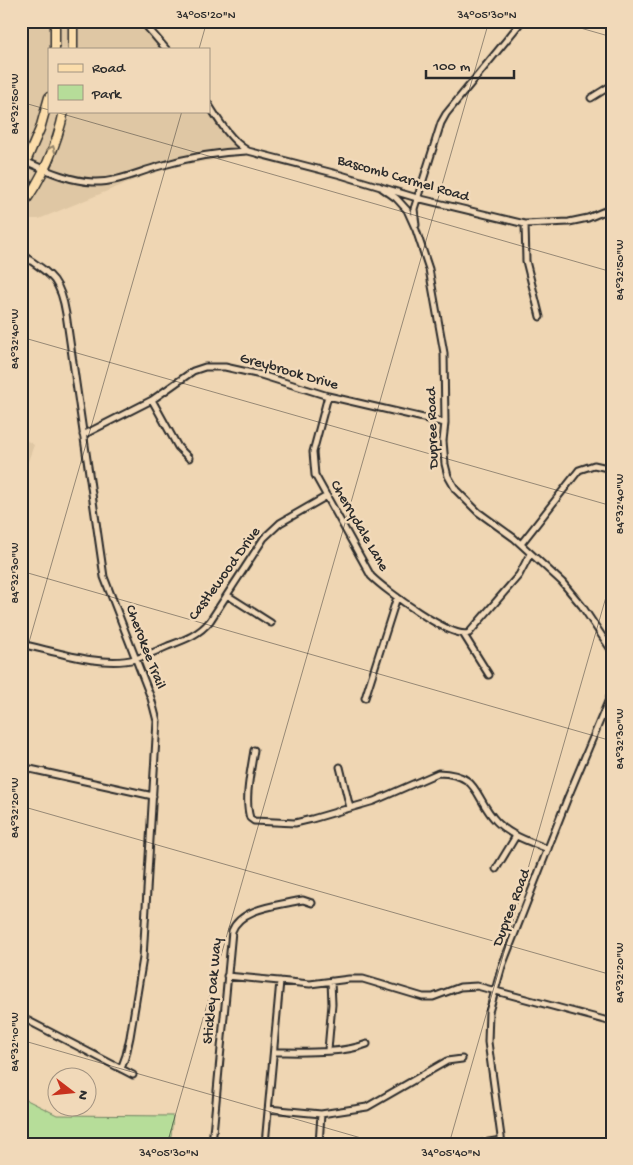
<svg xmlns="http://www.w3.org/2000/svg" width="633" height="1165" font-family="'Gochi Hand',sans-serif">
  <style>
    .built { fill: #dfc7a4 }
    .green { fill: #b6dd99; stroke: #708462 }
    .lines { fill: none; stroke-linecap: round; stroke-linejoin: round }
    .street-casing { stroke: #2b2b2b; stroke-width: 9 }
    .primary-casing { stroke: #2b2b2b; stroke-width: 11 }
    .street { stroke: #f1d9b9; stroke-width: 5 }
    .primary { stroke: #fbddab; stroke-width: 8 }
    .oneway { stroke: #93846b }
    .ticks { fill: none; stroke: #2b2b2b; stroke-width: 1; stroke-opacity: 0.45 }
    .labels { text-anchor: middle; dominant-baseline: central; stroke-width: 5; stroke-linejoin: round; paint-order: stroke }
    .street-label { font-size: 15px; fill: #2b2b2b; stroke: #f1d9b9 }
    .neatline { fill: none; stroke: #2b2b2b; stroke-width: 2 }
    .ticks-label { font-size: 12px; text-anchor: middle; fill: #2b2b2b }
  </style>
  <rect width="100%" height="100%" fill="#efd6b3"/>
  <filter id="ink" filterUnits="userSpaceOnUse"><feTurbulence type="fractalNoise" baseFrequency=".02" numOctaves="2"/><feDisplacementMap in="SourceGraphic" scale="10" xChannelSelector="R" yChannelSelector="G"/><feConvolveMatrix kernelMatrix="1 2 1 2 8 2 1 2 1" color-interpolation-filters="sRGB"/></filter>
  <g filter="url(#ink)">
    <path class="built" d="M21,21h117l24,28h-113v62h160v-8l40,51 -88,15 -122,50h-18z
      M21,437l13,8 -13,35z"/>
    <path class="green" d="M21,1097l36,18 116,1 -3,28h-149z"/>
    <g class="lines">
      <g class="street-casing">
        <path id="street" d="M142,21l24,28
          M591,98l21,-13
          M209,105c10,16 22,36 39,46l93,24 76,23 108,26 44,-2 19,-4 24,-10
          M27,162c21,9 43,19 66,20 23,1 45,-10 67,-16 27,-8 58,-14 87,-15
          M379,186l17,12 11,12 9,20 13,39 15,84 1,70 -2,18 2,23 3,12 8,14 22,22 36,26 48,44 20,24 30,45
          M525,224l1,37 14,56
          M416,225l-2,-16 27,-86 5,-9 76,-93
          M21,254c29,20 39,23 45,60l38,263 47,121 6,23 -14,237 -13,79 -4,18 -5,14
          M328,396l-15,56 2,23 56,101c14,14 81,64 98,57l50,-58 11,-21
          M152,400l26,47 11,11
          M83,435l69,-35 41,-29 12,-4h20l36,8 67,21 117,27
          M521,544l58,-74 15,-5 18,4
          M227,595l44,28
          M464,635l25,40
          M21,644c33,7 81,24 114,15 11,-3 22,-8 33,-13 16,-6 31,-11 42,-25l54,-83 16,-15 47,-27
          M365,698l32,-101
          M254,750c-3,20 -10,49 -4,68l4,3 41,2 17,-4 62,-18 64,-28c43,1 35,24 59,49 14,14 33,20 51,27
          M21,767l132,29
          M340,767l10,41
          M496,869l20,-33
          M227,976l83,8 39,-5h14l60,18h10l27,-10 17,-1 135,36
          M21,1017l112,58
          M328,1050l4,-46 -1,-23
          M274,1052c27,0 68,2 93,-8
          M268,1109l53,5 46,-7 80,-46 15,-2
          M212,1144l20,-213c9,-23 44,-25 65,-30l6,-1 9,3
          M265,1144l15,-163
          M319,1144l2,-30
          M478,1144l23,-4
          M502,1144l-14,-102 1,-30 13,-46 66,-169 44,-105"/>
      </g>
      <g class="primary-casing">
        <path id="primary" d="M55,21v28
          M73,49v-28
          M21,173l19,-44 9,-32
          M21,207c21,-27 36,-62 43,-96"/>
      </g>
      <use href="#street" class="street"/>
      <use href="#primary" class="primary"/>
    </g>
    <defs><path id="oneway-chevron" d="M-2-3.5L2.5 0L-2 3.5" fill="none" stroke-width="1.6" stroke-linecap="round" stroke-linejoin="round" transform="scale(1.25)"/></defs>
    <use class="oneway" href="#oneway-chevron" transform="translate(52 149) rotate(-69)"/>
  </g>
  <path class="ticks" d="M556,21l56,16M199,49l8,-28M21,102l28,8M52,111l560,161M21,337l591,169M21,571l591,170M21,670l161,-559M21,806l591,169M21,1040l361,104M167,1144l322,-1123M449,1144l163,-568"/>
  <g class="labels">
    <g class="street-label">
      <text transform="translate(403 179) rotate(16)">Bascomb Carmel Road</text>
      <text transform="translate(289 372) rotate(16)">Greybrook Drive</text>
      <text transform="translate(433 428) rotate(-92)">Dupree Road</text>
      <text transform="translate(359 526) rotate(60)">Cherrydale Lane</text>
      <text transform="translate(225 574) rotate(-54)">Castlewood Drive</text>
      <text transform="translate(145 647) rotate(69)">Cherokee Trail</text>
      <text transform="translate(512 908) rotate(-69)">Dupree Road</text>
      <text transform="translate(213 991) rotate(-85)">Stickley Oak Way</text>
    </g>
  </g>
  <rect width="633" height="1165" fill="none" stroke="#f1d9b9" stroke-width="55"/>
  <rect x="48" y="48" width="162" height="65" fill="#f1d9b9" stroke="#a29380"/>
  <rect x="58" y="64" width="25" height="8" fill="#fbddab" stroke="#a29380"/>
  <text x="92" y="72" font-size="15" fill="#2b2b2b">Road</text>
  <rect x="58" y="85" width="25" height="15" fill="#b6dd99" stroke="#a29380"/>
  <text x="92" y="98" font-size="15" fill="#2b2b2b">Park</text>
  <g transform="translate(72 1092) rotate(106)"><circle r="24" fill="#f1d9b9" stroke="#a29380"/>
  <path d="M0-4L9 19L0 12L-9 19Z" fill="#c8321e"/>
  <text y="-8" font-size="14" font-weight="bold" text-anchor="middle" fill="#2b2b2b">N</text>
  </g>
  <path d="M426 70v8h88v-8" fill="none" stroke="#2b2b2b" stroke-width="2.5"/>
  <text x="433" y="70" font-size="15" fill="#2b2b2b" stroke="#f1d9b9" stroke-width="4" paint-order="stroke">100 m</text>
  <rect x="28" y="28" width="578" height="1110" class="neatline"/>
  <g class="ticks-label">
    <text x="206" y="18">34°05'20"N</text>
    <text x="487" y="18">34°05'30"N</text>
    <text transform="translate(14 104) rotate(-90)" y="4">84°32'50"W</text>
    <text transform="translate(619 270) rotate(-90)" y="4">84°32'50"W</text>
    <text transform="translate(14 339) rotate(-90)" y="4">84°32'40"W</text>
    <text transform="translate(619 504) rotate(-90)" y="4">84°32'40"W</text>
    <text transform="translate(14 573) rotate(-90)" y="4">84°32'30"W</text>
    <text transform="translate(619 739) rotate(-90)" y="4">84°32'30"W</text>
    <text transform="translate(14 808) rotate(-90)" y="4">84°32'20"W</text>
    <text transform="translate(619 973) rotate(-90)" y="4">84°32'20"W</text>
    <text transform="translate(14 1042) rotate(-90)" y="4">84°32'10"W</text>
    <text x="169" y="1156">34°05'30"N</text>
    <text x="451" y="1156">34°05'40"N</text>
  </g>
</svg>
